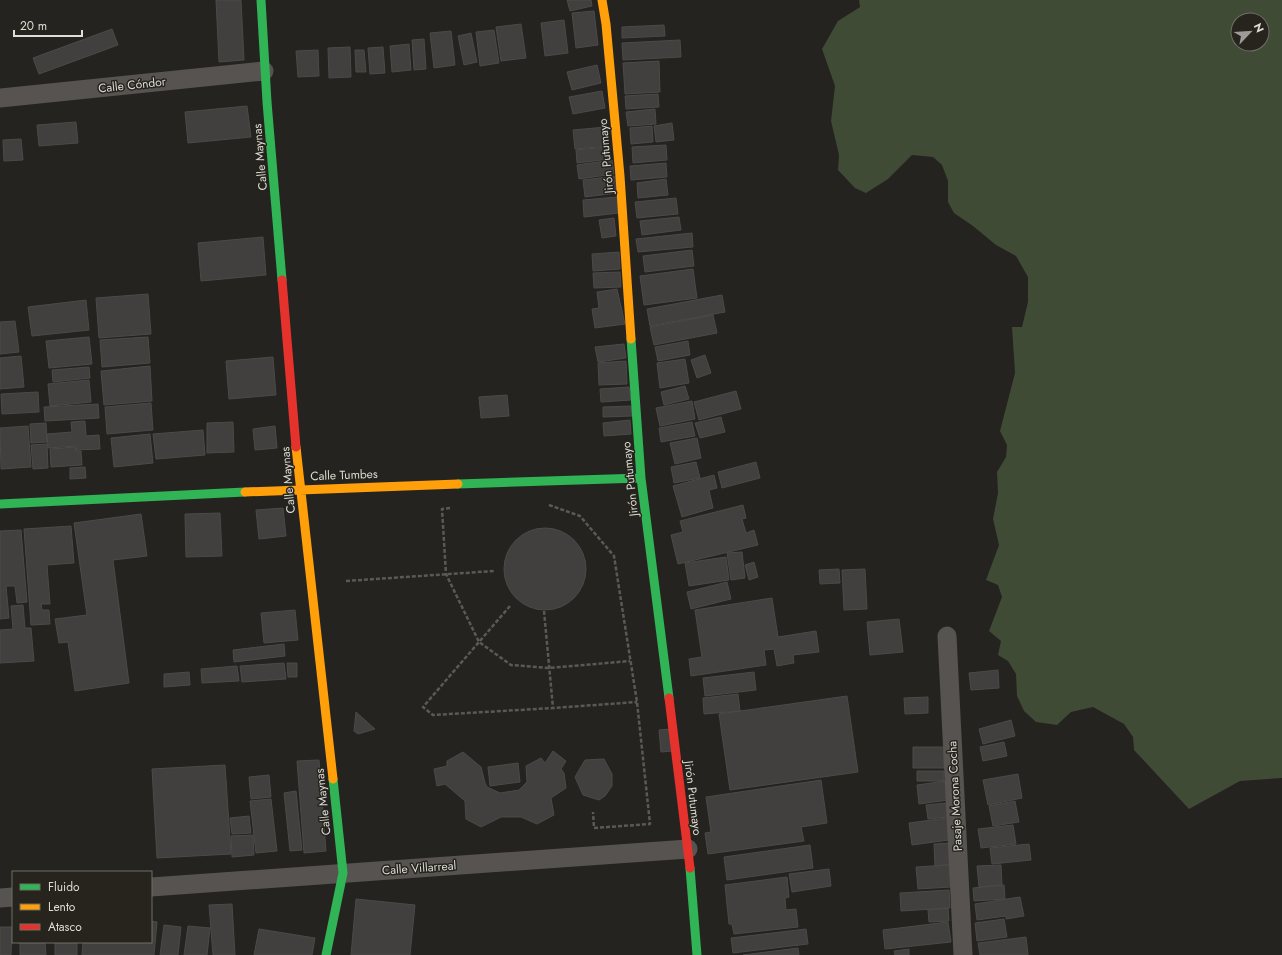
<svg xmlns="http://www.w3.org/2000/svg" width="1282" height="955" font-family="Jost,sans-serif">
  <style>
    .green { fill: #3f4b35; fill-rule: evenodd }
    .building { fill: #42403f; stroke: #4c4a49 }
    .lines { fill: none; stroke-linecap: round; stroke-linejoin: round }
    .path { stroke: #5b5955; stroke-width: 2.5; stroke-dasharray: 4 2; stroke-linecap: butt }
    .street { stroke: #575350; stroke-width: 19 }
    .fast { stroke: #30b455; stroke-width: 9 }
    .slow { stroke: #ff9f0a; stroke-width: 9 }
    .jam { stroke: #e5322d; stroke-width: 9 }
    .labels { text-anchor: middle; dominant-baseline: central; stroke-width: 3; stroke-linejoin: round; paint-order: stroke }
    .street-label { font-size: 12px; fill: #dddcd7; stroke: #26241d }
  </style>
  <rect width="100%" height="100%" fill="#24231f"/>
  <path class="green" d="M859,0h423v778l-42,3 -51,28 -55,-59 -1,-13 -9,-13 -31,-17 -22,5 -14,13 -21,-3 -12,-11 -7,-15 -1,-22 -8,-13 -10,-6 3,-14 -12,-10 13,-34 -4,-12 -12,-5 13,-35 -6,-26 5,-26 -1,-21 9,-15 1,-12 -7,-14 15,-58 -3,-46h10l6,-25v-25l-12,-21 -20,-11 -23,-19 -19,-13 -6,-11v-21l-6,-16 -9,-8 -21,-2 -24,24 -22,14 -11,-5 -17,-18 1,-15 -8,-34 4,-35 -13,-37 16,-28 22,-14zM1238,20h24v24h-24z"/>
  <path class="building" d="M216,0h25l3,60 -25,2z
    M567,0h24l1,6 -22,5z
    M594,11l4,34 -22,3 -4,-35z
    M564,20l4,33 -23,3 -4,-33z
    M521,24l5,34 -25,3 -5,-34z
    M664,25l1,11 -43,2v-11z
    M112,29l6,16 -79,29 -6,-16z
    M494,30l5,33 -19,3 -4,-34z
    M451,31l4,34 -21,3 -4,-35z
    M471,33l6,29 -13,3 -6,-29z
    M424,39l2,30 -12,1 -2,-30z
    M680,40l1,17 -58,3 -1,-17z
    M409,44l2,26 -19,2 -2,-26z
    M350,47l1,30 -22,1 -1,-30z
    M383,47l2,26 -15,1 -2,-26z
    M318,50l1,26 -21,1 -2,-26z
    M355,50h9l2,22h-10z
    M659,61l1,31 -35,2 -2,-31z
    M597,65l4,18 -29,7 -5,-18z
    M602,91l3,17 -32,6 -4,-17z
    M658,94l1,13 -33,2 -1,-13z
    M247,106l4,31 -63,6 -3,-31z
    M655,109l1,15 -28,2 -2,-14z
    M76,122l2,21 -39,3 -2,-21z
    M672,123l2,17 -18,2 -2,-16z
    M652,126l1,16 -22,2 -1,-16z
    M606,127l2,19 -33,3 -2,-19z
    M21,139l2,21 -19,1 -1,-21z
    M666,145l1,15 -34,3 -1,-16z
    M608,147l1,12 -32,4 -1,-13z
    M612,160l2,14 -35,5 -2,-14z
    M666,163l1,14 -36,3 -1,-14z
    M616,176l1,17 -32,4 -2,-17z
    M666,179l2,16 -30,3 -1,-15z
    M617,197l2,16 -35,4 -1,-17z
    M676,198l2,16 -41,4 -2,-16z
    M679,217l2,13 -39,5 -2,-14z
    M614,218l2,18 -14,2 -3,-18z
    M692,233l1,14 -55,5 -2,-13z
    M263,237l3,38 -65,6 -3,-38z
    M692,250l2,16 -49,6 -2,-16z
    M619,252l1,17 -27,2 -1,-17z
    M693,269l4,29 -53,7 -4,-29z
    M620,272l1,15 -27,1 -1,-15z
    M617,289l8,35 -30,4 -3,-19 7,-1 -2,-16z
    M148,294l3,40 -52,4 -3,-40z
    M722,295l3,17 -75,14 -3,-17z
    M86,300l3,30 -57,6 -4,-29z
    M713,315l4,18 -63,12 -4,-18z
    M15,321l4,31 -19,2v-32z
    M89,337l3,27 -43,4 -3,-27z
    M148,337l2,26 -48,4 -2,-27z
    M688,341l2,14 -32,6 -3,-14z
    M624,344l2,14 -28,4 -3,-15z
    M705,355l6,18 -14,5 -6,-18z
    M21,356l3,31 -24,2v-31z
    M273,357l3,38 -47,4 -3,-38z
    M685,359l4,24 -29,5 -3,-25z
    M626,361l1,23 -28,1 -1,-22z
    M150,366l2,35 -48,4 -3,-34z
    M89,367l1,11 -37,4 -1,-12z
    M89,380l2,22 -41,4 -2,-22z
    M685,386l4,13 -25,6 -3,-13z
    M629,387l2,13 -30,2 -1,-13z
    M736,391l5,18 -42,11 -5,-18z
    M38,392l1,20 -37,2 -1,-20z
    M507,395l2,21 -28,2 -2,-21z
    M692,401l3,18 -35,7 -4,-18z
    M151,403l2,27 -46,4 -2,-27z
    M98,404l1,14 -54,3 -1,-14z
    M631,406l1,10 -29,1v-10z
    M721,417l4,15 -25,6 -5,-15z
    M630,420l1,14 -27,2 -1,-13z
    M85,421l1,15 13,-1 1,14 -24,1v-4l-28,2 -1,-14 25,-2 -1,-10z
    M233,422l1,30 -27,1v-30z
    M692,422l3,14 -34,6 -2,-14z
    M46,423l1,19 -16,1 -1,-19z
    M28,426l3,41 -30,2 -1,-41z
    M275,426l2,22 -22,2 -2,-21z
    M203,430l2,25 -49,4 -3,-25z
    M150,434l3,29 -39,4 -3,-29z
    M697,438l4,20 -26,6 -5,-21z
    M47,444l1,24 -15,1 -2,-24z
    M75,447l1,4h5l1,14 -31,2 -1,-18z
    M696,462l4,16 -26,5 -3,-16z
    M756,462l4,16 -38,10 -4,-16z
    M85,467l1,11 -16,1v-11z
    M714,475l3,13 -8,2 4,18 -31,9 -9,-31z
    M743,505l3,13 -4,1 4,14 8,-3 4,15 -80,19 -7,-29 12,-3 -3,-11z
    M283,508l3,28 -27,3 -3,-29z
    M220,513l2,43 -36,1 -1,-43z
    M141,514l6,42 -34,4 16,123 -54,8 -7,-49 -9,1 -4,-24 32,-4 -13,-92z
    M71,526l3,37 -27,2 3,39h-9l1,6h7l1,14 -19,1 -7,-96z
    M504 569a41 41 0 1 1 82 0a41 41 0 1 1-82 0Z
    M21,530l6,72 -10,1 -2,-17h-9l3,32 -9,1v-88z
    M742,552l3,26 -14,2 -4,-27z
    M726,557l3,23 -40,6 -4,-23z
    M754,562l4,15 -9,3 -4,-15z
    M839,569l1,14 -20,1 -1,-14z
    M865,569l2,40 -23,1 -2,-40z
    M727,582l4,17 -40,10 -4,-17z
    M772,598l6,39 38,-6 3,21 -26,3 1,8 -17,3 -3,-17 -10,1 2,15 -75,11 -2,-17 13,-2 -7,-47z
    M23,605l2,23h6l3,33 -34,2v-33l13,-1 -2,-23z
    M295,610l3,30 -34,3 -3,-30z
    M899,619l4,33 -33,3 -3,-33z
    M284,644l1,12 -51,6 -1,-12z
    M284,663l2,16 -44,3 -2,-16z
    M287,663h10v14h-9z
    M237,666l2,15 -37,2 -1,-14z
    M998,670l1,18 -28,2 -2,-17z
    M189,672l1,13 -26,2v-13z
    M754,672l2,18 -51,6 -2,-18z
    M738,694l2,17 -36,3 -1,-16z
    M847,696l11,76 -128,18 -11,-76z
    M928,697v16l-23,1 -1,-16z
    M356,712l19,17 -17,5 -4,-3z
    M1011,720l4,16 -32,8 -4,-15z
    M670,729l2,22 -11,1 -2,-22z
    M1004,742l3,14 -24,5 -3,-14z
    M913,747h31v21h-31z
    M553,751l13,10 -5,8 3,4 2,15 -15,10 3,17 -17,9 -16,-7h-20l-20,10 -15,-8 -1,-18 -20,-17 -8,2 -3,-17 13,-3v-5l16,-9 18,15 4,16 2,4 13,6 19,-3 8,-8 -1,-16 15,-8 4,5z
    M604,759l8,15v12l-7,10 -6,4 -16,-5 -8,-18 10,-17z
    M319,760l7,91 -22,2 -7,-92z
    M518,763l2,19 -30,4 -2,-19z
    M225,765l6,89 -74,4 -5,-89z
    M917,771h27v10h-27z
    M1018,774l4,24 -34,7 -5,-25z
    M269,775l2,22 -20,2 -2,-22z
    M821,780l6,43 -26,4 3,14 -96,13 -3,-21 6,-1 -5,-35z
    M946,781l3,19 -30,4 -2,-19z
    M296,791l6,59 -12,1 -6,-58z
    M271,799l6,52 -21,2 -6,-52z
    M1015,801l4,21 -26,4 -4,-20z
    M946,803l1,14 -19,2 -2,-14z
    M249,816l2,17 -19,1 -2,-16z
    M947,818l2,22 -37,5 -3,-22z
    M1013,825l3,19 -35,4 -3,-19z
    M253,835l1,20 -22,2 -1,-21z
    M951,843l2,21 -18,2 -1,-22z
    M1029,844l2,16 -39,4 -2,-16z
    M810,845l3,23 -86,12 -3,-23z
    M949,865l2,22 -33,2 -2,-22z
    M1001,865l1,20 -23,2 -2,-21z
    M829,869l2,17 -39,6 -3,-18z
    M787,877l2,20 -4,1 1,12 10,-1 2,18 -64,7 -2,-10h-3l-4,-39z
    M1004,885l1,14 -31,2 -1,-13z
    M949,890l1,18 -49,3 -1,-18z
    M1020,897l4,19 -18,3v-3l-29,4 -2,-16z
    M356,899l59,6 -5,50h-59z
    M232,904l3,51h-22l-4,-50z
    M948,908l1,13 -20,1 -1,-12z
    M1004,919l3,18 -30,4 -2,-18z
    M151,921l6,1 -3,33h-72l1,-13h68z
    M948,922l3,20 -66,7 -2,-19z
    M164,925l17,2 -3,28h-18z
    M188,926l22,2 -3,27h-23z
    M0,927h12l-1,28h-11z
    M259,929l56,9 -3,17h-58z
    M806,929l2,15 -75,9 -2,-15z
    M1026,937l2,18h-48l-2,-12z
    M20,942h25l1,13h-26z
    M55,942h22v13h-22z
    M798,948l1,7h-56z
    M909,949v6h-14l-1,-4z"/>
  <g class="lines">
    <path class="path" d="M549,505l31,11 34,40 23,146 13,122 -56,4 -1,-16
      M450,508l-8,1 4,65 33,68 32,23 38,3 81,-7
      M346,581l148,-10
      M510,606l-87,101 10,8 120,-7 84,-6
      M544,611l9,97"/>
    <path class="street" d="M0,98l264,-27
      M947,636l16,319
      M151,887l537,-38
      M0,898l13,-1"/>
    <path class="fast" d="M261,0l6,102 15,178
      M631,339l10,139 28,220
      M458,484l183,-6
      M0,504l245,-12
      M690,868l7,87
      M326,955l17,-82 -10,-94"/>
    <path class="slow" d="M602,0l4,24 14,152 11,163
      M296,447l37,332
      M245,492l213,-8"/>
    <path class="jam" d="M282,280l14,167
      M669,698l21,170"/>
  </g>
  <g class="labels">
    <g class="street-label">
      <text transform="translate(132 85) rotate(-6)">Calle Cóndor</text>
      <text transform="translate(606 156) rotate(-95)">Jirón Putumayo</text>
      <text transform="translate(260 157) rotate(-95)">Calle Maynas</text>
      <text transform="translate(344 475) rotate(-2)">Calle Tumbes</text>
      <text transform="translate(630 479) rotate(-96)">Jirón Putumayo</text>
      <text transform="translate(288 480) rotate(-95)">Calle Maynas</text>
      <text transform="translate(955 796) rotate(-93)">Pasaje Morona Cocha</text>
      <text transform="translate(693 798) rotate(83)">Jirón Putumayo</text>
      <text transform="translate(323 802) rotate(-96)">Calle Maynas</text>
      <text transform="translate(419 868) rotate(-4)">Calle Villarreal</text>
    </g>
  </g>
  <rect x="12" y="871" width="140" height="72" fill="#26241d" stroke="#6f6e67"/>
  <rect x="20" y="884" width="20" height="6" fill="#30b455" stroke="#6f6e67"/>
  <text x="48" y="891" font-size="12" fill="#dddcd7">Fluido</text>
  <rect x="20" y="904" width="20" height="6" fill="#ff9f0a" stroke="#6f6e67"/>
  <text x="48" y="911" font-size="12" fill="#dddcd7">Lento</text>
  <rect x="20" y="924" width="20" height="6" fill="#e5322d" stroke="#6f6e67"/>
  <text x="48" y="931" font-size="12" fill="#dddcd7">Atasco</text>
  <g transform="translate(1250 32) rotate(65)"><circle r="19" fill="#26241d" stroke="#6f6e67"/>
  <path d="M0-3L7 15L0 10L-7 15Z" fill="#9c9b97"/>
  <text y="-6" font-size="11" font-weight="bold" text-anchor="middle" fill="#dddcd7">N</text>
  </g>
  <path d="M14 30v6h68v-6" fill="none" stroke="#dddcd7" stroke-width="2"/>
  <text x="20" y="30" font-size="12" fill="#dddcd7" stroke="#26241d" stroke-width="3" paint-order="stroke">20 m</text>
</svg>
